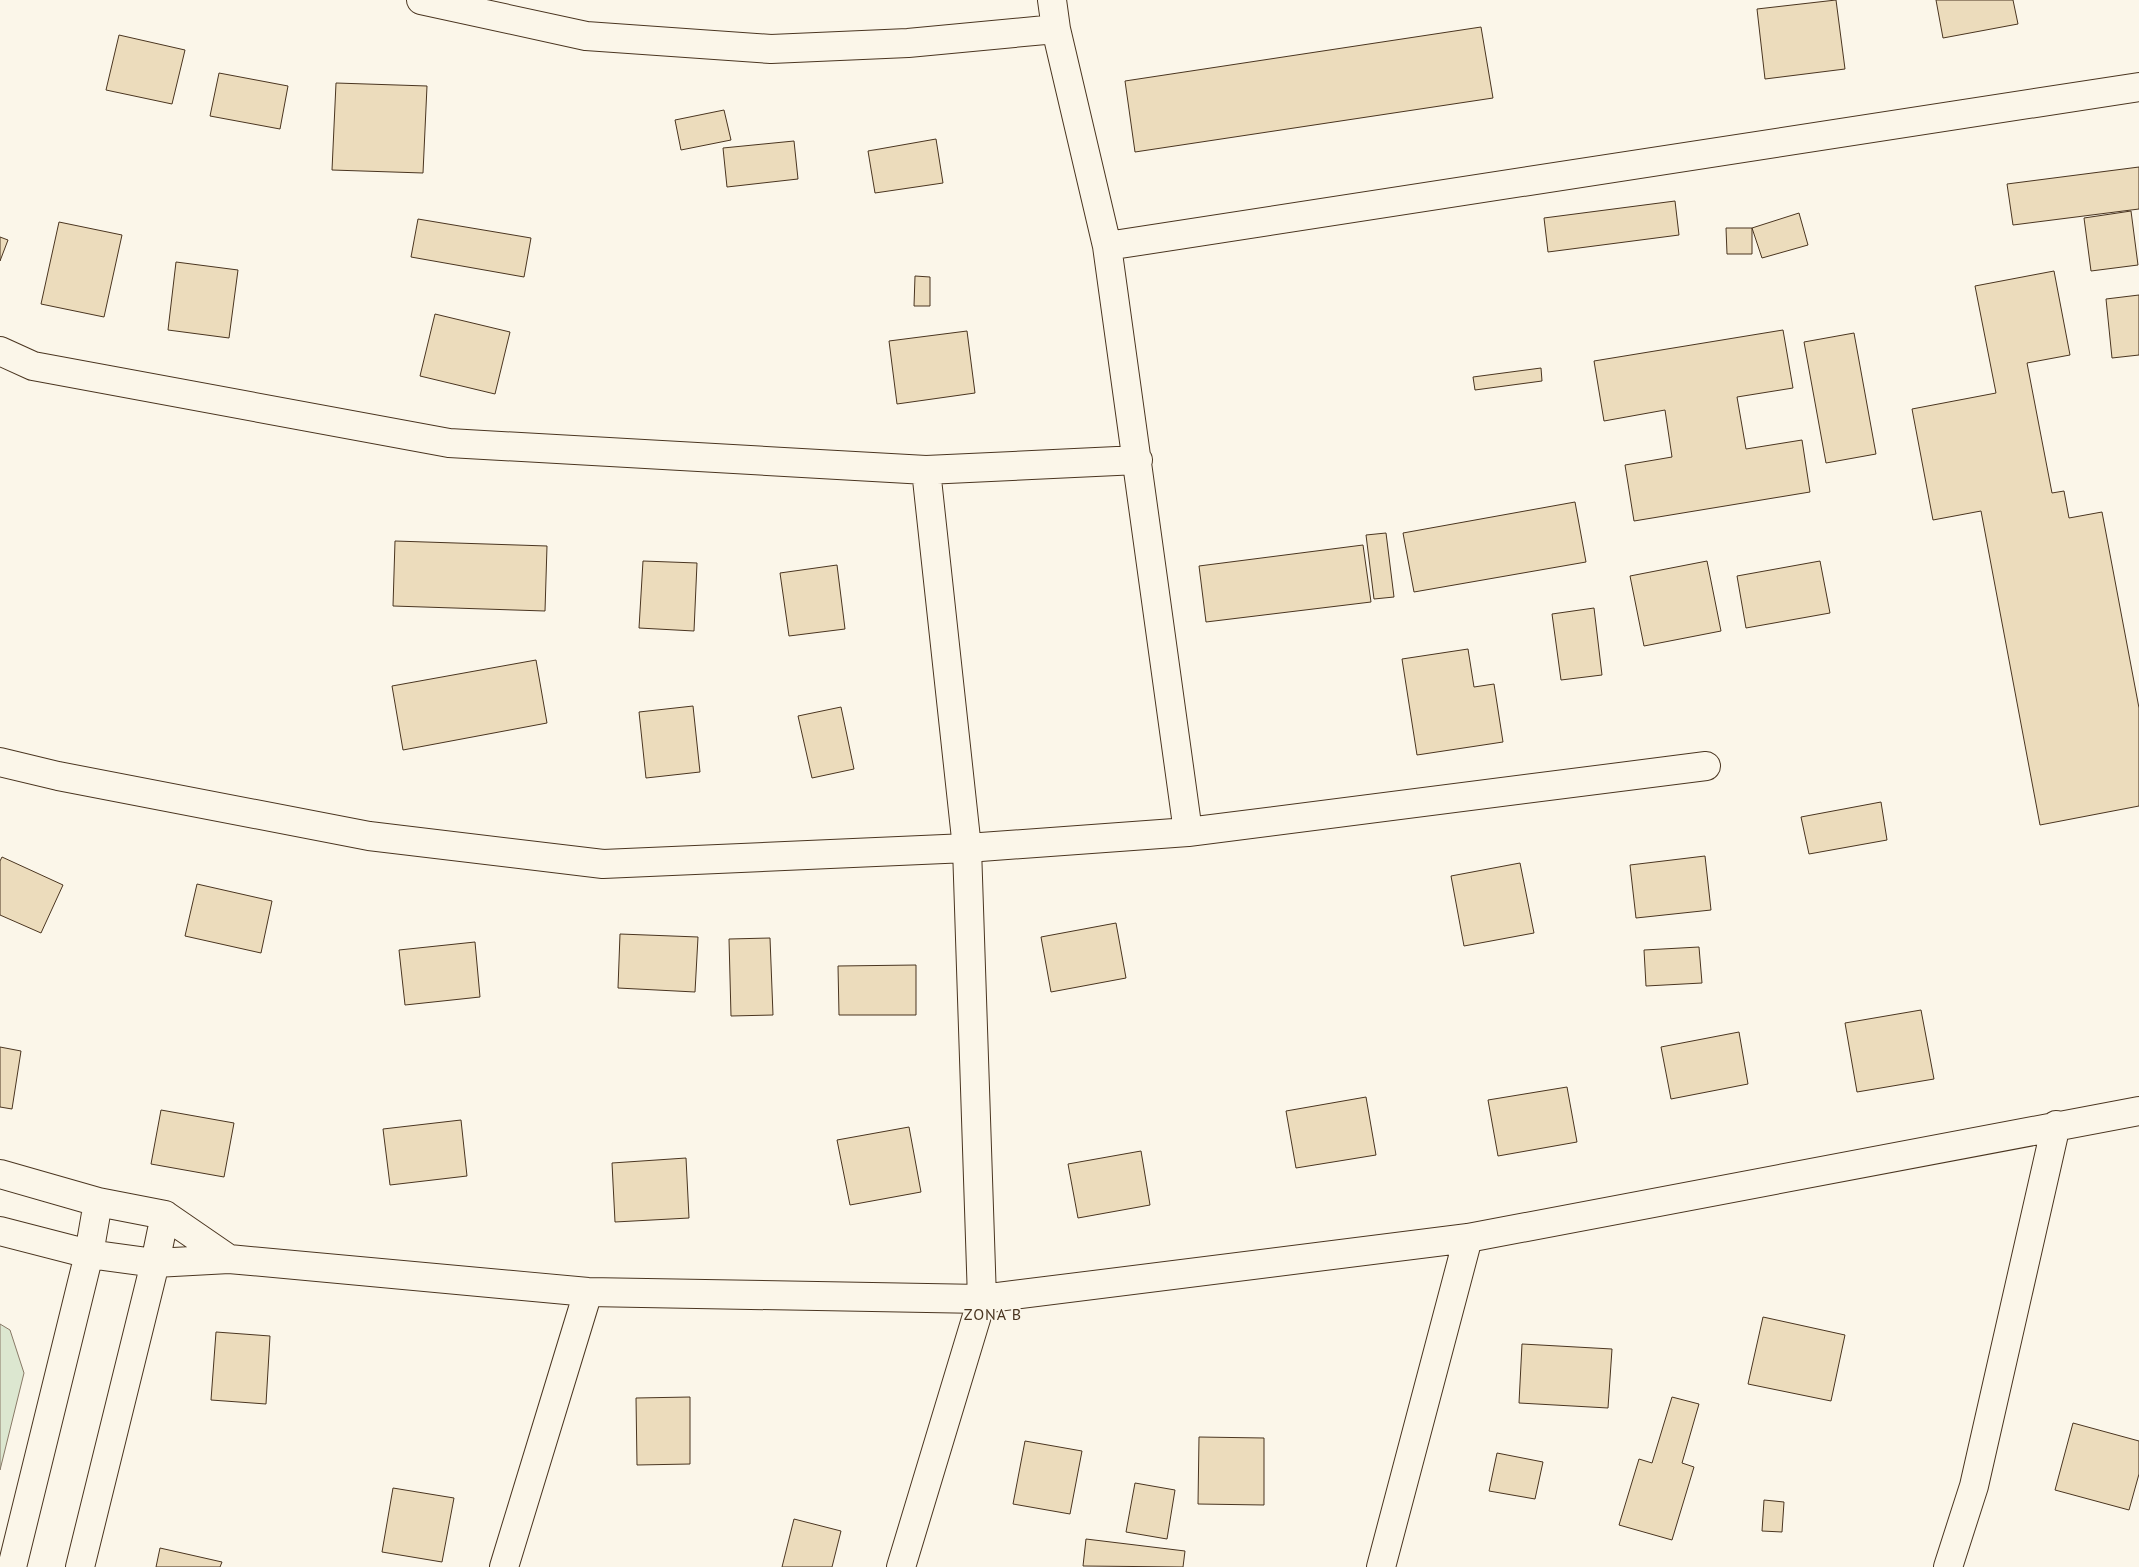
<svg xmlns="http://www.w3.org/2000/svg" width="2139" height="1567" font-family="'PT Sans',sans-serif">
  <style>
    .green { fill: #dce7d0; stroke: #887966 }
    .building { fill: #ecdcbc; stroke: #4a3520 }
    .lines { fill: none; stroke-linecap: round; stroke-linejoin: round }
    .minor-casing { stroke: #4a3520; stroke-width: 30 }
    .minor { stroke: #fbf6e9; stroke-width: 28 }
    .labels { text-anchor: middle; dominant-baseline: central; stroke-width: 4; stroke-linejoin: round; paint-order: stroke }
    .neighbourhood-label { font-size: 16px; letter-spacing: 1px; fill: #4a3520; stroke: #fbf6e9 }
  </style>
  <rect width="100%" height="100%" fill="#fbf6e9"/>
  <path class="green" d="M0,1324l10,6 14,43 -24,97z"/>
  <path class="building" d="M1836,0l9,69 -80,10 -8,-70z
    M1936,0h77l5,24 -75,14z
    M1481,27l12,71 -358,54 -10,-71z
    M119,35l66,15 -13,54 -66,-14z
    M219,73l69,13 -8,43 -70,-13z
    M336,83l91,3 -4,87 -91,-3z
    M724,110l7,30 -50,10 -6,-30z
    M936,139l7,44 -68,10 -7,-42z
    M794,141l4,38 -71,8 -4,-39z
    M2139,167v42l-126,16 -6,-41z
    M1675,201l4,34 -131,17 -4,-34z
    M2131,211l7,54 -47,6 -7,-53z
    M1799,213l9,32 -46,13 -10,-30z
    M418,219l113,19 -7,39 -113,-20z
    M59,222l63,13 -18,82 -63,-13z
    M1726,228h26v26h-25z
    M0,237l8,3 -8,21z
    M176,262l62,8 -9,68 -61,-8z
    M2054,271l16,84 -43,8 25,130 12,-2 5,27 33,-6 37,196v98l-99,19 -59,-314 -48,9 -21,-111 84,-16 -21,-107z
    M915,276l15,1v29h-16z
    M2139,295v60l-27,3 -6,-59z
    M435,314l75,18 -15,62 -75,-18z
    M1783,330l10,58 -56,9 9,52 56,-9 8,52 -176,29 -9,-56 47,-8 -7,-47 -61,11 -10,-60z
    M967,331l8,62 -78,11 -8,-63z
    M1854,333l22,121 -50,9 -22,-121z
    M1541,368l1,13 -67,9 -2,-13z
    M1575,502l11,60 -172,30 -11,-59z
    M1386,533l8,64 -20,2 -8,-64z
    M395,541l152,5 -2,65 -152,-5z
    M1363,545l8,57 -165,20 -7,-56z
    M643,561l54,2 -3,68 -55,-3z
    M1707,561l14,70 -77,15 -14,-70z
    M1820,561l10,52 -84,15 -9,-52z
    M837,565l8,64 -56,7 -9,-63z
    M1594,608l8,67 -41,5 -9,-66z
    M1468,649l6,38 20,-3 9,58 -86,13 -15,-96z
    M536,660l11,63 -144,27 -11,-64z
    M693,706l7,66 -54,6 -7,-66z
    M841,707l13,62 -42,9 -14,-62z
    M1881,802l6,38 -78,14 -8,-37z
    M1705,856l6,54 -75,8 -6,-53z
    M2,857l61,28 -22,48 -41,-18v-54z
    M1520,863l14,70 -70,13 -13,-70z
    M197,884l75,17 -11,52 -76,-17z
    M1116,923l10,55 -75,14 -10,-55z
    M620,934l78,3 -3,55 -77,-4z
    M770,938l3,77 -42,1 -2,-77z
    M475,942l5,55 -75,8 -6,-55z
    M1699,947l3,36 -56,3 -2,-36z
    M916,965v50h-77l-1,-49z
    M1921,1010l13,69 -77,13 -12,-69z
    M1739,1032l9,52 -77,15 -10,-52z
    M0,1047l21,4 -9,58 -12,-2z
    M1567,1087l10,55 -79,14 -10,-56z
    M1366,1097l10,58 -80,13 -10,-57z
    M161,1110l73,13 -10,54 -73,-13z
    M461,1120l6,56 -77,9 -7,-56z
    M909,1127l12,65 -71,13 -13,-65z
    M1141,1151l9,54 -72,13 -10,-54z
    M686,1158l3,60 -74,4 -3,-59z
    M1763,1317l82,18 -14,66 -83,-17z
    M216,1332l54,4 -4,68 -55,-4z
    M1522,1344l90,5 -4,59 -89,-5z
    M690,1397v67l-53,1 -1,-67z
    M1672,1397l27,7 -17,59 12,4 -22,73 -53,-15 20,-66 13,4z
    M2073,1423l66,18v33l-10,36 -74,-20z
    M1199,1437l65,1v67l-66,-1z
    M1025,1441l57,10 -12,63 -57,-10z
    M1497,1453l46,9 -8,37 -46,-8z
    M1135,1483l40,7 -8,49 -41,-7z
    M393,1488l61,10 -12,64 -60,-10z
    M1764,1500l20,2 -2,30 -20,-1z
    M794,1519l47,12 -9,36h-50z
    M1086,1539l99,12 -2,16 -100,-1z
    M160,1548l62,14 -2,5h-64z"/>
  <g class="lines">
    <g class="minor-casing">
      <path id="minor" d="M421,0l165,36 185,13 137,-6 148,-14
        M1052,0l4,29 51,217 81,586
        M1107,246l1032,-159
        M0,351l33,15 416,77 477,27 212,-10
        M0,762l58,14 311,60 234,28 364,-16 221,-16 518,-66
        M0,1174l98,28 67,13 64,44
        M0,1231l89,23 66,9 74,-4 359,33 394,7 486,-61 671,-127
        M12,1567l77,-313 9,-52
        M80,1567l75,-304 10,-48
        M504,1567l84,-275
        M901,1567l81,-268 -15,-451 -41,-378
        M1381,1567l87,-329
        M1948,1567l26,-81 82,-361"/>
    </g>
    <use href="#minor" class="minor"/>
  </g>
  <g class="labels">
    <g class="neighbourhood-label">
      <text x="993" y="1314">ZONA B</text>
    </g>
  </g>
</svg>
